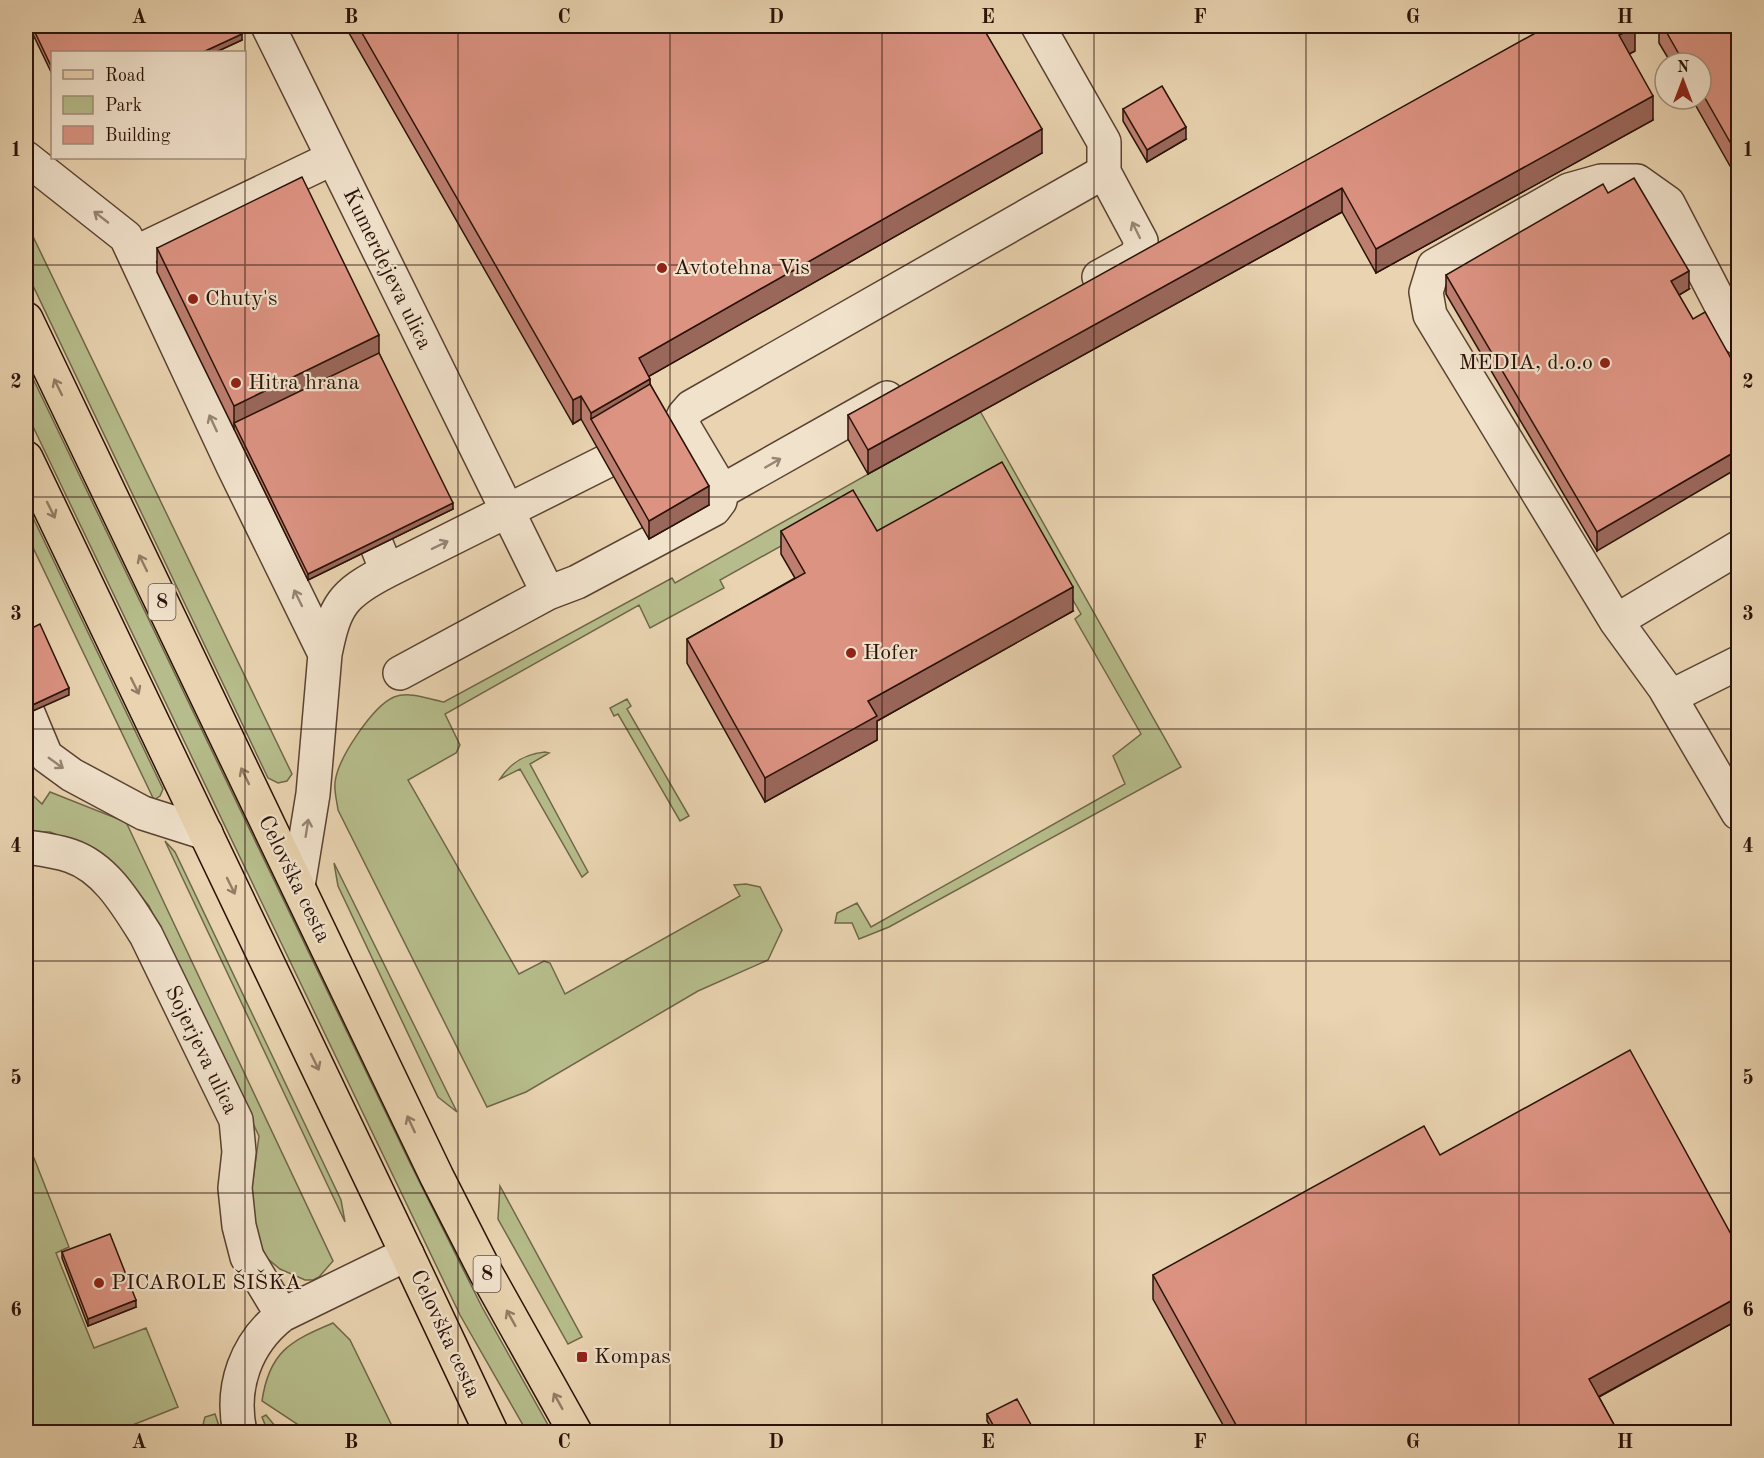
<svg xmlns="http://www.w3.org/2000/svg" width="1764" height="1458" font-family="'Old Standard TT',serif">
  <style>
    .green { fill: #b6bc8b; stroke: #706749; stroke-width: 1.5 }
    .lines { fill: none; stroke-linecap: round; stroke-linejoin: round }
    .minor-casing { stroke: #5a4231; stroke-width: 36 }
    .major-casing { stroke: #2a1207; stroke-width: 36 }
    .minor { stroke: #f1e2cc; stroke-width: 33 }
    .major { stroke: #e9d3b0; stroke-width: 33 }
    .wall { fill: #bd7e70; stroke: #2a1207; stroke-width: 1.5 }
    .shaded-wall { fill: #9a675b; stroke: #2a1207; stroke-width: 1.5 }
    .building { fill: #dc9382; stroke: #2a1207; stroke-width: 1.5 }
    .oneway { stroke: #978473 }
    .oneway2 { stroke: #937c64 }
    .grid { fill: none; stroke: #2a1207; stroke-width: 1.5; stroke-opacity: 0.55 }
    .poi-dot { fill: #8f2418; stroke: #f1e2cc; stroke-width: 2 }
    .labels { text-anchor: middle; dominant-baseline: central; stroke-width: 4.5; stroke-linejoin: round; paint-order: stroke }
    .shield { fill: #f1e2cc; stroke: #665042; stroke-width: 1.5 }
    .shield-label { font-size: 21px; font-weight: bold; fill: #2a1207 }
    .poi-label { font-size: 22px; fill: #2a1207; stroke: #f1e2cc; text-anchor: start }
    .street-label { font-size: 22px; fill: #2a1207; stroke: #f1e2cc }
    .neatline { fill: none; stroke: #2a1207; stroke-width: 2 }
    .grid-label { font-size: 20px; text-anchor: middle; font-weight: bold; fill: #2a1207 }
  </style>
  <rect width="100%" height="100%" fill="#e9d3b0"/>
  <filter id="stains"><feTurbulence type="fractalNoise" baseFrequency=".00333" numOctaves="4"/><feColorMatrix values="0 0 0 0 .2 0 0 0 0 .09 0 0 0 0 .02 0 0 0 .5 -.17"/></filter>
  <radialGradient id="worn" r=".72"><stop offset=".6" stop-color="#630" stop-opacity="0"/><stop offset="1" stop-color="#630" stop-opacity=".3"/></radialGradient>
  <path class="green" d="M26,222l266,552 -5,7 -9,2 -10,-5 -242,-507z
    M26,364l384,799 72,144 70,125h-25l-67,-117 -434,-903z
    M980,411l201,356 -292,160 -30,12 -7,-16h-17l2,-10 20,-10 14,24 254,-143 -12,-28 28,-22 -66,-115 6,-5 -78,-136 -122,69 -23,-44 -138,77 4,8 -74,40 -11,-23 -194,109 15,31 -4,8 -48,27 111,194 25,-13 6,2 15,31 175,-98 -6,-11 12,-1 14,3 22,43 -14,30 -70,31 -172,101 -39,15 -149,-297c-1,-8 -4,-19 -3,-27 2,-24 38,-77 59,-86 15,-6 35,2 50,5l228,-124 3,5z
    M26,503l137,286 -3,7 -6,4 -128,-267z
    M627,699l4,7 -4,3 62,107 -9,5 -62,-107 -4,2 -4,-8z
    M545,752l4,1 -19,11 58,108 -6,5 -62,-108 -20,10c11,-17 25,-25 45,-27z
    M26,789l16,15 8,-12 76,30 207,439 -14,16 -6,3h-8l-25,-11 -12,-10 -8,-14 -6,-29 -2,-29 7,-51 -110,-230 -27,-33 -30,-24 -42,-17 -24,-1z
    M165,841l10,11 166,348 4,22z
    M334,863l123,249 -19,-15 -100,-211z
    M34,1158l35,89 -13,6 38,95 52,-20 32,79 -63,25h-89v-270z
    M500,1186l82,151 -14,7 -70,-125z
    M333,1323l17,17 45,92h-86l-47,-31c7,-49 28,-60 71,-78z
    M215,1414l6,18h-20l4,-15z
    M266,1415l14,17h-12l-6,-15z"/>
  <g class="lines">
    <g class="minor-casing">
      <path id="minor" d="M268,26l280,567
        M26,158l100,79 107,229 92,188 -12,140 -15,92
        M135,253l198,-95
        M1099,277l38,-21 4,-15 -37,-69
        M1738,338l-70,-135 -31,-22h-36l-32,9 -135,76 -8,26 4,23 186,306 48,66 74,126
        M722,491l165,-93
        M387,571l218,-109
        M1616,621l122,-73
        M325,654c10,-49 17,-60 62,-83l-10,-25
        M400,673l148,-80 29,-11 137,-73 6,-8 2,-10 -41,-69 3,-7 7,-8 413,-235v-30l-66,-116
        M1670,697l68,-34
        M28,713l18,43 26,19 71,38 63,20
        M26,847c14,2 31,4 45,9 35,12 56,49 75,79l90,185 3,32 -4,36 4,38 8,31 35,58 125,-61
        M240,1432c-10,-45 6,-89 42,-117"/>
    </g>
    <g class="major-casing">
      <path id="major" d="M26,319l411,858 49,96 89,159
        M26,458l381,796 84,178"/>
    </g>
    <use href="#minor" class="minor"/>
    <use href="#major" class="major"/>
  </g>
  <path class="wall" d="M29,26h209l4,14 -26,12h-164v22z
    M345,26h637l60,127 -393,223 1,8 59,121 -60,34 -68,-120 -8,5z
    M1659,26h79v154l-46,-81h9v-36h-30l-12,-20z
    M1635,51l-6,3 24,66 -277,153 -34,-61 -474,262 -20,-35v-24z
    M1123,109l63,30 -39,23 -24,-41z
    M157,248l222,105 74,156 -145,71 -151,-308z
    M1446,275l243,14 -10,6 -82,256 -151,-257z
    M781,531h96l196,80 -196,110v19l-112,62 -78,-139v-24l108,-61 -14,-24z
    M1440,1155l298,165 -139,77 19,35h-391l-74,-133v-24z
    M62,1252l74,55 -48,19 -26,-68z
    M987,1414l48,18h-41l-7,-11z"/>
  <path class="shaded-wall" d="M1635,27v24l-16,8v-24z
    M242,34v6l-26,12h-13z
    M1653,96v24l-277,153v-24z
    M1186,127v12l-39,23v-12z
    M1042,129v24l-403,229v-24z
    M1342,188v24l-474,262v-24z
    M1689,271v18l-18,11v-19z
    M379,335v24l-145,64v7v-24z
    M650,379v24l-59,16v-6z
    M581,396v23l-8,5v-24z
    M1738,450v18l-141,83v-19z
    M709,486v19l-60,34v-18z
    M453,503v6l-145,71v-6z
    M1073,587v24l-196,110v19l-112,62v-24l103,-77z
    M69,688v7l-43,19v-6z
    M1738,1297v23l-149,82v-23z
    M136,1300v7l-48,19v-7z"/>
  <path class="building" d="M32,26h206l4,8 -39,18h-151v16z
    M358,26h624l60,103 -403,229 11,21 -59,34 -10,-17 -8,4z
    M1548,26h86l1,1 -16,8 34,61 -277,153 -34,-61 -474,262 -20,-35z
    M1663,26h75v130l-37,-65v-28h-17z
    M1162,86l24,41 -39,23 -24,-41z
    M302,177l77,158 -145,71 -77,-158z
    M1634,178l55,93 -18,10 22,38 12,-7 33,59v79l-141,82 -151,-257 157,-91 5,9z
    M379,353l74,150 -145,71 -74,-151z
    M650,384l59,102 -60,35 -58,-102z
    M1002,462l71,125 -205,114 9,15 -112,62 -78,-139 118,-66 -24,-42 72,-41 24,41z
    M40,624l29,64 -43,20v-77z
    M1630,1050l108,197v50l-149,82 29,53h-378l-87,-157 271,-149 16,29z
    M110,1234l26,66 -48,19 -26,-67z
    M1017,1399l18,33h-38l-10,-18z"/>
  <defs><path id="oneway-shaft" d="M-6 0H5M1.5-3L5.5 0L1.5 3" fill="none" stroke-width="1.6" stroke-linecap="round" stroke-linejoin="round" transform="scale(1.5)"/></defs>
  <g class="oneway">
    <use href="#oneway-shaft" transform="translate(101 217) rotate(-142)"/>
    <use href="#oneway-shaft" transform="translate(1136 230) rotate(-116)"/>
    <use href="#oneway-shaft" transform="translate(213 423) rotate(-115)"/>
    <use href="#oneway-shaft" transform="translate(773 463) rotate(-30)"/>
    <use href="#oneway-shaft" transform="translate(440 545) rotate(-26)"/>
    <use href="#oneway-shaft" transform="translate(298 598) rotate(-116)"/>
    <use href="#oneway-shaft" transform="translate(56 763) rotate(36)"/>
    <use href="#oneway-shaft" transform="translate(307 828) rotate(-81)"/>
  </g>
  <g class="oneway2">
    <use href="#oneway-shaft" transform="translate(58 387) rotate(-116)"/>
    <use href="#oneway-shaft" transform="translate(51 510) rotate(64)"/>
    <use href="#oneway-shaft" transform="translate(143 563) rotate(-116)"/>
    <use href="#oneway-shaft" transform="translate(135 686) rotate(64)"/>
    <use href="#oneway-shaft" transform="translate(245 776) rotate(-116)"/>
    <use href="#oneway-shaft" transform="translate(231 886) rotate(64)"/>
    <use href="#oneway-shaft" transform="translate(315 1062) rotate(64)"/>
    <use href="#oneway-shaft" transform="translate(411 1124) rotate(-115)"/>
    <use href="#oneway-shaft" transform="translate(511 1318) rotate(-119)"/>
    <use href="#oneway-shaft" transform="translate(558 1401) rotate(-119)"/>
  </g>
  <path class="grid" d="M245,26v1406M458,26v1406M670,26v1406M882,26v1406M1094,26v1406M1306,26v1406M1519,26v1406M26,265h1712M26,497h1712M26,729h1712M26,961h1712M26,1193h1712"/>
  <g class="poi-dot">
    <circle cx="662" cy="268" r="6"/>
    <circle cx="193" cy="299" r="6"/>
    <circle cx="1605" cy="363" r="6"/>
    <circle cx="236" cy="383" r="6"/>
    <circle cx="851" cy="653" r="6"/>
    <circle cx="99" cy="1283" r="6"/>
    <rect x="576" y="1351" width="12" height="12" rx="3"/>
  </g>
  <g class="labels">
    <g class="shield">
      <rect x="148.5" y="584" width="27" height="36" rx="4.5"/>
      <rect x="473.5" y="1256" width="27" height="36" rx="4.5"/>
    </g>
    <g class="shield-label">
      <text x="162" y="602">8</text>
      <text x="487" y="1274">8</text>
    </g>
    <g class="poi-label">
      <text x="674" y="268">Avtotehna Vis</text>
      <text x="205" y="299">Chuty's</text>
      <text x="1593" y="363" text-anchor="end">MEDIA, d.o.o</text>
      <text x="248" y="383">Hitra hrana</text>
      <text x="863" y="653">Hofer</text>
      <text x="111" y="1283">PICAROLE ŠIŠKA</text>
      <text x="594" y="1357">Kompas</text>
    </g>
    <g class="street-label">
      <text transform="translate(387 269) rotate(64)">Kumerdejeva ulica</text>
      <text transform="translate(294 879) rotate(64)">Celovška cesta</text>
      <text transform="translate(201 1050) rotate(64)">Sojerjeva ulica</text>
      <text transform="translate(445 1334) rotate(65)">Celovška cesta</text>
    </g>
  </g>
  <rect width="1764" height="1458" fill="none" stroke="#e9d3b0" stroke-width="66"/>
  <rect x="51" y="51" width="195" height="108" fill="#f1e2cc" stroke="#a18f7d" stroke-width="1.5"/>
  <rect x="63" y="70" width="30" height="9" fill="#e9d3b0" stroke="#a18f7d" stroke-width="1.5"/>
  <text x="105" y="81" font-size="18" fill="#2a1207">Road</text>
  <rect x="63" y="96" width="30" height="18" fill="#b6bc8b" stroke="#a18f7d" stroke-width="1.5"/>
  <text x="105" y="111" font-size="18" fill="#2a1207">Park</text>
  <rect x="63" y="126" width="30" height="18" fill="#dc9382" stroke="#a18f7d" stroke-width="1.5"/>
  <text x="105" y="141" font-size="18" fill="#2a1207">Building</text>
  <g transform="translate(1683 81)"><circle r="28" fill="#f1e2cc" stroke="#a18f7d" stroke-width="1.5"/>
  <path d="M0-4.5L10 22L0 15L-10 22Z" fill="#8f2418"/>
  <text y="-9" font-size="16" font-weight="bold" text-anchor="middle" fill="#2a1207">N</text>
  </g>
  <rect x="33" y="33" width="1698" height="1392" class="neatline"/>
  <g class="grid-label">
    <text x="139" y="23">A</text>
    <text x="351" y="23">B</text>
    <text x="564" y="23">C</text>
    <text x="776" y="23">D</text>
    <text x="988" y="23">E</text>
    <text x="1200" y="23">F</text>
    <text x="1413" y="23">G</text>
    <text x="1625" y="23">H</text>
    <text x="16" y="156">1</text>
    <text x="1748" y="156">1</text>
    <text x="16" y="388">2</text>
    <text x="1748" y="388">2</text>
    <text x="16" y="620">3</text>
    <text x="1748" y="620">3</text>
    <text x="16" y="852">4</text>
    <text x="1748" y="852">4</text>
    <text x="16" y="1084">5</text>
    <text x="1748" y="1084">5</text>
    <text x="16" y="1316">6</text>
    <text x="1748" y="1316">6</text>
    <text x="139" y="1448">A</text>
    <text x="351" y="1448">B</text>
    <text x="564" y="1448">C</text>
    <text x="776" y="1448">D</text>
    <text x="988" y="1448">E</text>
    <text x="1200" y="1448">F</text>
    <text x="1413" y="1448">G</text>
    <text x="1625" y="1448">H</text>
  </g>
  <rect width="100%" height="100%" filter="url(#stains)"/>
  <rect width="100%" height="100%" fill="url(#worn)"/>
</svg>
